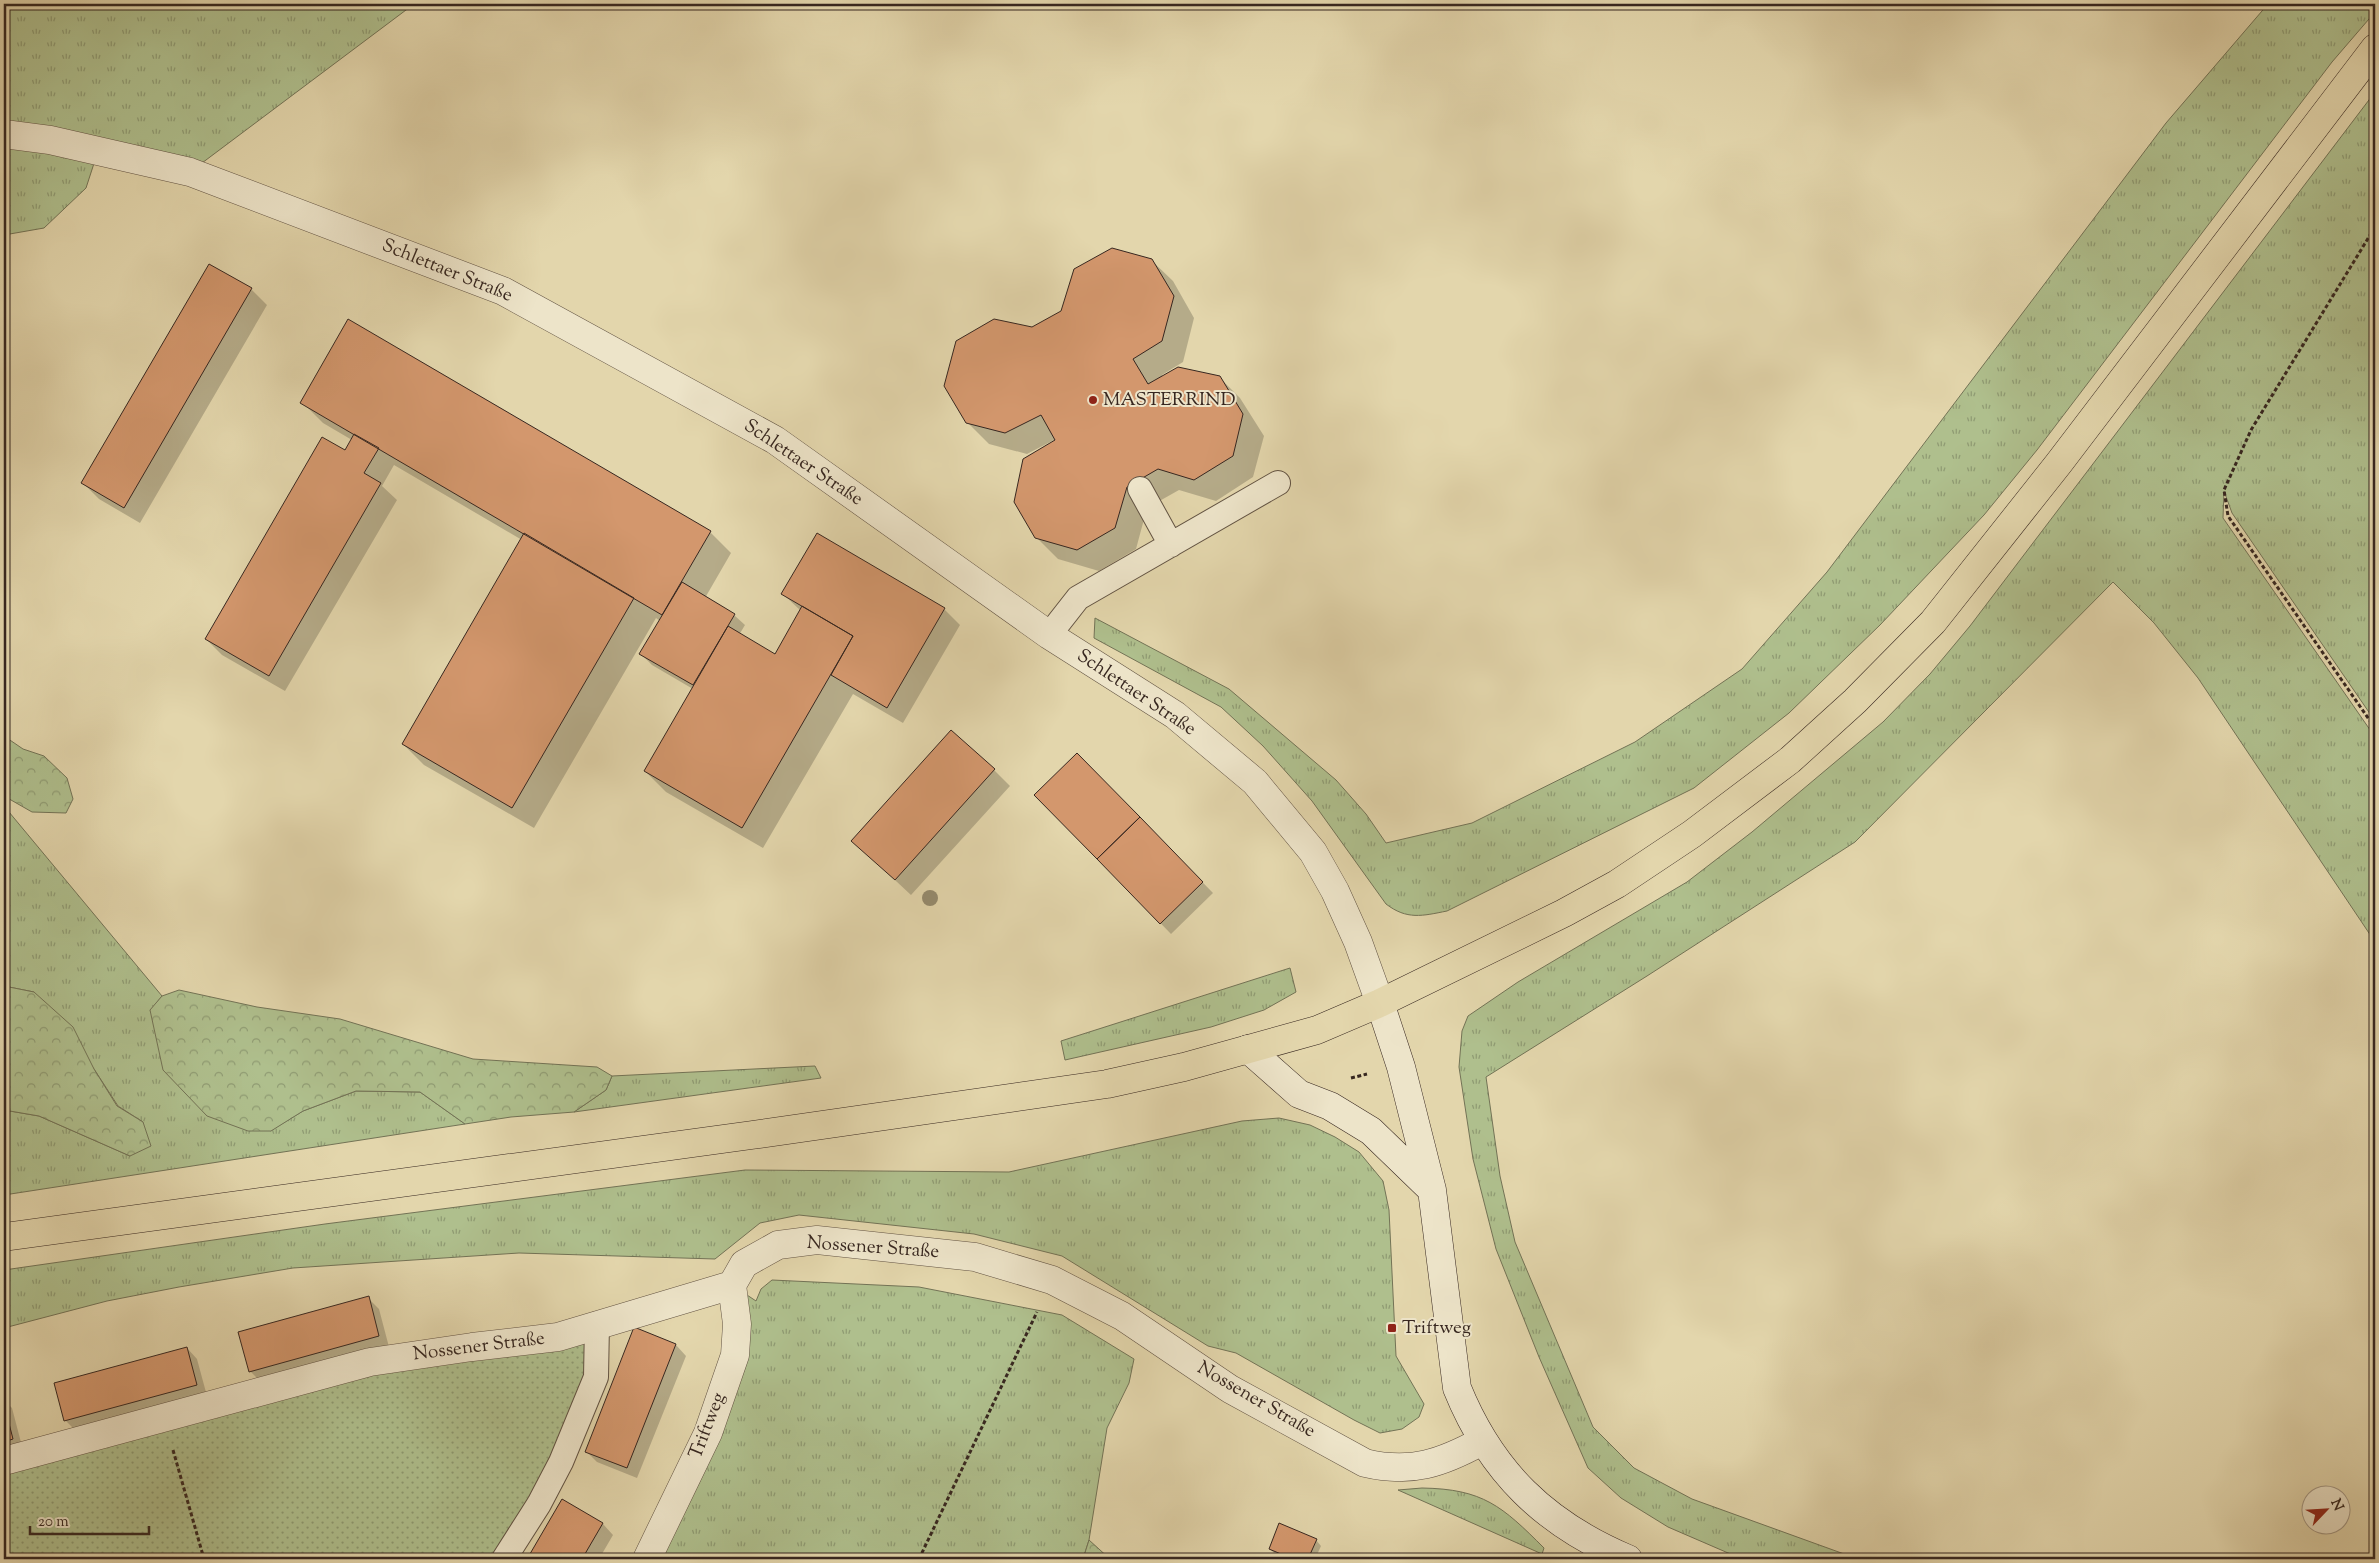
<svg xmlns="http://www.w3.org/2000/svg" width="2379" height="1563" font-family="'Sorts Mill Goudy',serif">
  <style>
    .grass { fill: url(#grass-tufts); stroke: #737356 }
    .forest { fill: url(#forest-crowns); stroke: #737356 }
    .park { fill: url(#park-dots); stroke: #737356 }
    .shadow { fill: #0003 }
    .building { fill: #d3976d; stroke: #372720 }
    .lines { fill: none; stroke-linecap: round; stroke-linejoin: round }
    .lane-casing { stroke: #625343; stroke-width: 26 }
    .street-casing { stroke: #625343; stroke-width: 29 }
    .secondary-casing { stroke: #372720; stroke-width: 29 }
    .primary-casing { stroke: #372720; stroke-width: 29 }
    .path { stroke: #372720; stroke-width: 3; stroke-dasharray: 4 2.5; stroke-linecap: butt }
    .lane { stroke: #ede4c9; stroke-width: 24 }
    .street { stroke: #ede4c9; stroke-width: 28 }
    .secondary { stroke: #ede4c9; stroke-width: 28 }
    .primary { stroke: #e3d6ac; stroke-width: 28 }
    .tree { fill: #958b6e }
    .poi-dot { fill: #8f2418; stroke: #ede4c9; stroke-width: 2 }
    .labels { text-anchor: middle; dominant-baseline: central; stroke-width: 4; stroke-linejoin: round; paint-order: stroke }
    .street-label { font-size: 19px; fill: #372720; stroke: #ede4c9 }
    .poi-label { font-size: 19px; fill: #372720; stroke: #ede4c9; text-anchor: start }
  </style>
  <defs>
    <pattern id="grass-tufts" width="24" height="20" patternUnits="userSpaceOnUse" patternTransform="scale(1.25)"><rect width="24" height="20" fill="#afbf8d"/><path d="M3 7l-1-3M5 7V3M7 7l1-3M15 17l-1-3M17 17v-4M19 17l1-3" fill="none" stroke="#8f9b73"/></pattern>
    <pattern id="forest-crowns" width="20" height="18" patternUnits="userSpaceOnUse" patternTransform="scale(1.25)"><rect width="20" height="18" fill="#afbf8d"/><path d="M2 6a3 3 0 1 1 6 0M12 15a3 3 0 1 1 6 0" fill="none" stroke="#8f9b73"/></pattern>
    <pattern id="park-dots" width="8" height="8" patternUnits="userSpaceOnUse" patternTransform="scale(1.25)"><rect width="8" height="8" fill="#afbf8d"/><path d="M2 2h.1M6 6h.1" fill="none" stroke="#8f9b73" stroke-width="1.8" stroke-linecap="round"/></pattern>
  </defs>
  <rect width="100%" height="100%" fill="#e3d6ac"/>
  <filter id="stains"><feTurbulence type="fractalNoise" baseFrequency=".004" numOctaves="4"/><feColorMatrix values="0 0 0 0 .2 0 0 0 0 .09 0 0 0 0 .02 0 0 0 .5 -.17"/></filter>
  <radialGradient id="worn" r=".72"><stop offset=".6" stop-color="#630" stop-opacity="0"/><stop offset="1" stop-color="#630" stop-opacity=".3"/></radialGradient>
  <path class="grass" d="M4,4h410l-224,168 -92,-21 -12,37 -42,40 -40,7z
    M2268,4h107v8l-43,50 -295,388 -53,65 -104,110 -91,88 -95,75 -247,123c-25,5 -40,9 -61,-7l-74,-103 -49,-55 -42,-39 -127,-69 1,-20 134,71 107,91 30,34 20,29 86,-20 163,-81 107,-73 85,-97 339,-449z
    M2375,92v629l-143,-208 -8,-22 -1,27 152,219v205l-177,-264 -44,-55 -41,-41 -258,260 -208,134 -161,101 14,99 15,66 78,185 41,41 58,31 166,60h-116l-74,-32 -47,-29 -33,-30 -49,-111 -43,-108 -23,-90 -14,-92 3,-36 6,-15 50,-34 169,-100 65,-50 131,-110 47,-48 40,-48z
    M4,806l158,190 -12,15 120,120 33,-20 53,-20 64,1 45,32 -461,71v-85l35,6 91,40 13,-34 -25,-16 -24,-37 -60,-77 -30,-6z
    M1290,968l6,24 -32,18 -53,17 -146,33 -4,-19z
    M815,1066l6,12 -247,34 32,-22 6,-14z
    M1279,1118l31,7 25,12 24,15 24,29 6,29 7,146 28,48 -5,13 -17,12 -22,4 -26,-13 -118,-67 -28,-7 -146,-90 -88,-22 -175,-19 -39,8 -45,36 -196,-6 -226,15 -114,19 -72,14 -103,27v-58l321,-46 420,-54 264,2 233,-51z
    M772,1280l147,7 143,28 72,44 -5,24 -22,45 -18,112 -6,19h-436l88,-204 -3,-70 24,16 5,-12z
    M1422,1488c61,1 80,18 122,60l-2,6 -144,-64z"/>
  <path class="forest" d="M4,736l19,13 21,7 23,22 6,21 -7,14 -34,-1 -28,-16z
    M4,986l30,6 39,35 21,42 23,37 26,16 8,24 -21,10 -91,-40 -35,-6z
    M179,990l78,17 83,12 133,40 124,8 15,9 -6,14 -32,22 -63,5 -46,7 -45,-32 -64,-1 -53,20 -32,20h-23l-41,-15 -44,-46 -13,-60 12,-14z
    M1089,1540l21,19h-27z"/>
  <path class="park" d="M597,1324l-1,53 -92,182h-500v-98l159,-43z"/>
  <path class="shadow" d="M1151,260l22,21 21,37 -11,44 -21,13 1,2h56l21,21 24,38 -11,41 -37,24 -37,-11 -32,18 -11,41 -37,22 -41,-12 -22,-22 18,-97 -27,14 -38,-10 -22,-22 66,-93z
    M251,289l16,16 -127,218 -41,-24 -16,-16z
    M302,402l408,130 21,21 -26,45 29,17 11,10 -6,10 36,20 26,-44 -18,-17 161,15 16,16 -57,98 -50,-29 -90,154 -97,-56 -21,-21 48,-82 -41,-24 -11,-11 19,-33 -4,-3 -122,210 -110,-63 -21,-21 119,-204 -128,-75 -12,21 15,14 -112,191 -63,-36 -16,-16 146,-199 -29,-17z
    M1077,754l136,139 -42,41 -135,-139z
    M994,770l16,16 -99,109 -58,-54z
    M368,1298l11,11 10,38 -128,35 -11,-11z
    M676,1345l10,11 -49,122 -40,-16 -11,-11z
    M187,1348l10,11 10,37 -131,35 -10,-10 -11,-37z
    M4,1400l8,8 11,42 -19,5z
    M563,1501l40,23 10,11 -14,24h-70z
    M1316,1540l5,6 -6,13h-27l-13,-5 -5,-5z"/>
  <path class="building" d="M1112,248l40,11 22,37 -12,45 -29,18 15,25 30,-17 42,9 23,38 -10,42 -39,24 -36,-11 -31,18 -12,41 -38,22 -42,-12 -21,-36 9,-43 32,-19 -14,-25 -36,18 -39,-10 -22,-37 12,-45 38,-22 38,8 29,-16 13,-42z
    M209,264l43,24 -128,220 -43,-25z
    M348,319l363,212 -49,84 -362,-212z
    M354,434l25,14 -15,25 17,10 -112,193 -64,-37 117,-202 23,13z
    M524,533l110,65 -122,210 -110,-64z
    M817,533l128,75 -58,100 -56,-33 22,-39 -72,-42z
    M682,582l53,32 -42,71 -54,-31z
    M802,606l51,30 -111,192 -98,-57 84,-145 47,28z
    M951,730l44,39 -100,111 -44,-39z
    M1077,753l63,64 -43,42 -63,-64z
    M1140,817l63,65 -43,42 -63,-65z
    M369,1296l10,40 -130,36 -11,-40z
    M634,1327l42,17 -49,124 -42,-16z
    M187,1347l10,38 -133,36 -10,-38z
    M4,1404l9,35 -9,3z
    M562,1499l41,24 -21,36h-55z
    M1279,1523l38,16 -9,20h-15l-24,-10z"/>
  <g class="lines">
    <g class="lane-casing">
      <path id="lane" d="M1140,489l31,56
        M1049,635l29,-37 200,-115
        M504,1559l35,-55 22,-42 35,-85 1,-53"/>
    </g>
    <g class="street-casing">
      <path id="street" d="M4,134l46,6 140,32 313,119 272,149 274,195 126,80 80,67 58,70 22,39 23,51 22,61
        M4,1461l366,-99 102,-15 86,-10 174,-52 12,-21 34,-19 39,-5 158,17 77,23 70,36 108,73 135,74c46,11 77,0 117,-22
        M647,1559l61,-126 27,-78 2,-31 -5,-39"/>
    </g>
    <g class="secondary-casing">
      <path id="secondary" d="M1380,1003l21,64 31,123 25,198c34,84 88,136 171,171
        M1248,1049l51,45 31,12 41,25 61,59"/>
    </g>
    <g class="primary-casing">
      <path id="primary" d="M4,1237l748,-102 355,-51 77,-17 133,-37 63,-27 184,-90 53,-29 75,-50 98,-74 65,-59 78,-79 126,-159 316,-415"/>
    </g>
    <path class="path" d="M2375,227l-124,203 -27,60 4,26 147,212
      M1351,1078l16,-4
      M173,1450l31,109
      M919,1559l118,-247"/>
    <use href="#lane" class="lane"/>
    <use href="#street" class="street"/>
    <use href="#secondary" class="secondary"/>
    <use href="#primary" class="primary"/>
  </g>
  <circle class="tree" cx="930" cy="898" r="8"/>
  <g class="poi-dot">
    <circle cx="1093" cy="400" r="5"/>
    <rect x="1387" y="1323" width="10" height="10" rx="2.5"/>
  </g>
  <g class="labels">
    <g class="street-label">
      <text transform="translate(447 271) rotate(22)">Schlettaer Straße</text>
      <text transform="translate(803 463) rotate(34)">Schlettaer Straße</text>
      <text transform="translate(1136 693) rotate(34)">Schlettaer Straße</text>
      <text transform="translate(873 1248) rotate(4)">Nossener Straße</text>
      <text transform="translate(479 1347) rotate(-7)">Nossener Straße</text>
      <text transform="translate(1256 1400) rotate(30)">Nossener Straße</text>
      <text transform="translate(708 1426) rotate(-69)">Triftweg</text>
    </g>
    <g class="poi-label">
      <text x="1103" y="400">MASTERRIND</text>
      <text x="1402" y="1328">Triftweg</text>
    </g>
  </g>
  <rect width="2379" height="1563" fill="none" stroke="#e3d6ac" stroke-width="20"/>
  <rect x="5" y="5" width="2369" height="1553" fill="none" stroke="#372720" stroke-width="2.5"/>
  <rect x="10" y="10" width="2359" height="1543" fill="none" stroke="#372720"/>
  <g transform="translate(2326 1510) rotate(65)"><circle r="24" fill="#ede4c9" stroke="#a49885"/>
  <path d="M0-4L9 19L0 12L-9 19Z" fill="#8f2418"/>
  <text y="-8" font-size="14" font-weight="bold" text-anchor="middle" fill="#372720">N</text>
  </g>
  <path d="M30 1526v8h119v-8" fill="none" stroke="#372720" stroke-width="2.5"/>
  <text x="38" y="1526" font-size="15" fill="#372720" stroke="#ede4c9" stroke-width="4" paint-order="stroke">20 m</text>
  <rect width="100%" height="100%" filter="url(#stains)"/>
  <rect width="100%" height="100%" fill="url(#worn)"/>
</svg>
